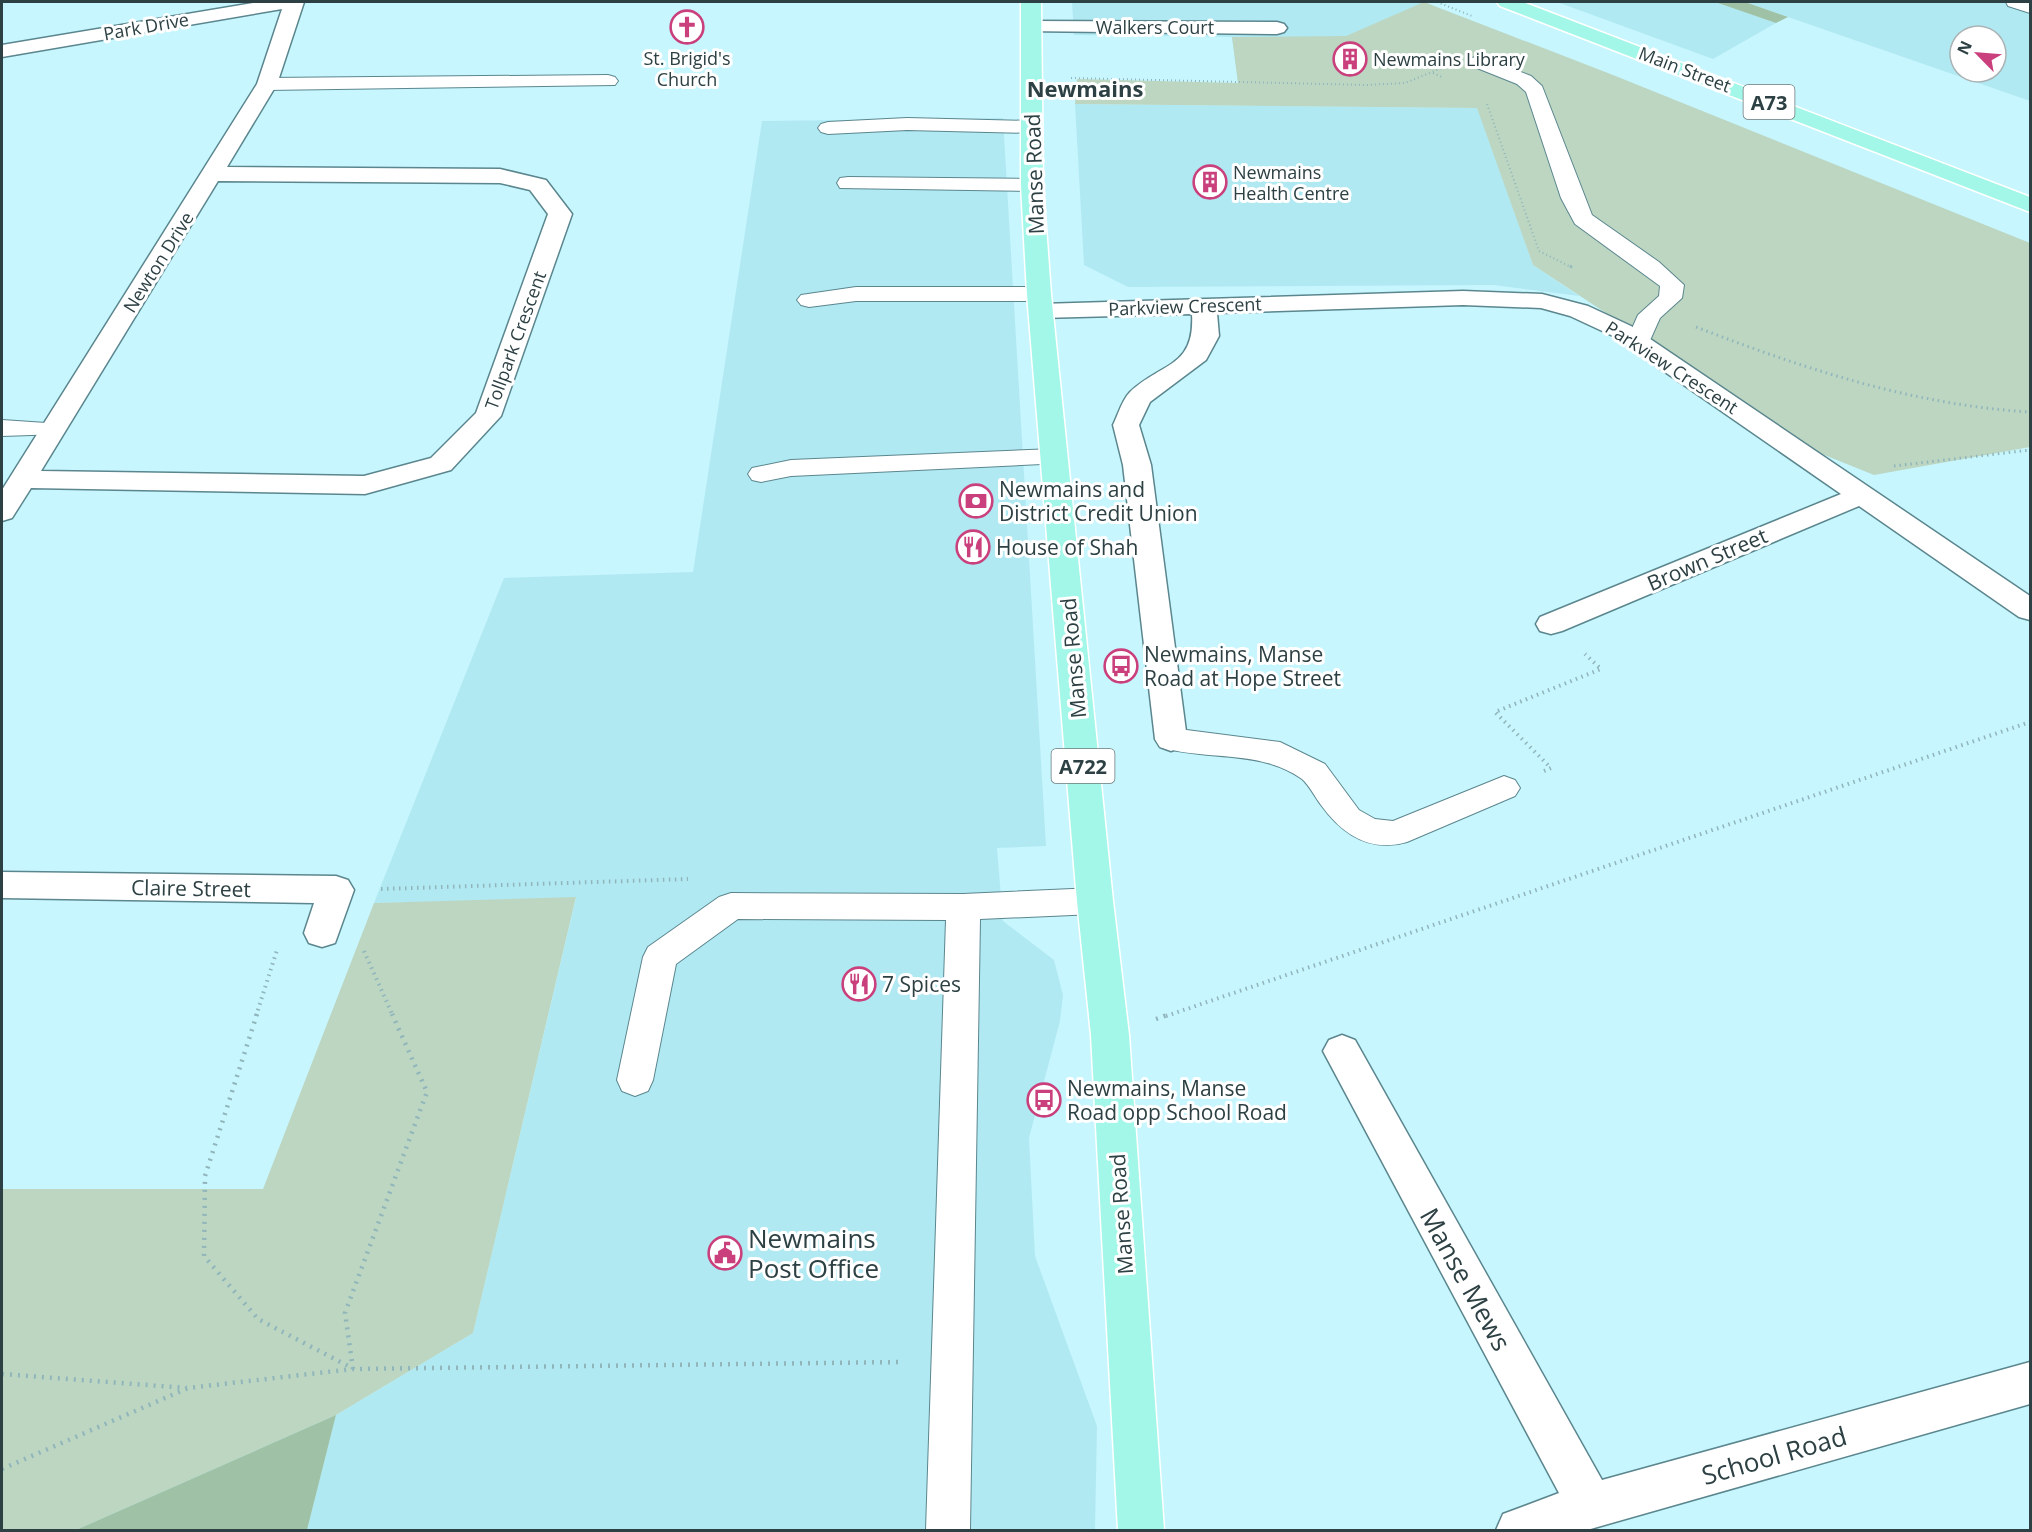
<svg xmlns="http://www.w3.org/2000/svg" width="2032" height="1532" font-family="'Open Sans',sans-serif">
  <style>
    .built { fill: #b1e9f3; fill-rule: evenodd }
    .green { fill: #bcd6c1 }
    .forest { fill: #9fc1a5 }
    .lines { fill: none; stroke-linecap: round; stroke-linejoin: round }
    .service-casing { stroke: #5b868e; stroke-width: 2 }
    .minor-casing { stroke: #5b868e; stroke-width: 3 }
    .primary-casing { stroke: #fff; stroke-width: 3 }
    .path-far3 { stroke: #90b5bb; stroke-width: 2; stroke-dasharray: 1 3; stroke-linecap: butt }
    .path-far2 { stroke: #90b5bb; stroke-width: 3; stroke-dasharray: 1.5 4; stroke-linecap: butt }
    .path-far1 { stroke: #90b5bb; stroke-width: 4; stroke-dasharray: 1.5 4.5; stroke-linecap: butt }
    .path { stroke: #90b5bb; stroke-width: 4.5; stroke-dasharray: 2 6; stroke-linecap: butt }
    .service { fill: #fff; fill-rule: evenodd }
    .minor { fill: #fff; fill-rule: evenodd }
    .primary { fill: #a3f7e8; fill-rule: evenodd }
    .labels { text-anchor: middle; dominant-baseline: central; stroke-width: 6; stroke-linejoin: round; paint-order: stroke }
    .far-street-label { font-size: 18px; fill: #2d4043; stroke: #fff }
    .far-poi-label { font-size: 18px; fill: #2d4043; stroke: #fff; text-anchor: start }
    .shield { fill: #fff; stroke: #6c797b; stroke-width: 1.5 }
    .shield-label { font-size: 20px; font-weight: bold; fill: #2d4043 }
    .street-label { font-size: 21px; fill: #2d4043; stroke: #fff }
    .poi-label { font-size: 21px; fill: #2d4043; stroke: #fff; text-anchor: start }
    .far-district-label { font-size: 22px; font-weight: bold; fill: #2d4043; stroke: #fff }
    .near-poi-label { font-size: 26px; fill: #2d4043; stroke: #fff; text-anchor: start }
    .near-street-label { font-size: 26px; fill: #2d4043; stroke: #fff }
  </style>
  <rect width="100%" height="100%" fill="#c7f6fe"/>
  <path class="built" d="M1072,2h350l92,35 -276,46 -6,-46 -158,-2z
    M1557,2h158l61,21 -63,36z
    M1745,2h285v99l-242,-84zM1960,36h36v36h-36z
    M1075,104l403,4 55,157 46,31 -85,-11 -366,2 -44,-22z
    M1003,118l43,728 -49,2 6,73 51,39 9,35 -3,26 -31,117 6,118 62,170 -2,104h-788l29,-115 137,-82 103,-435 -202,5 130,-325 189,-6 69,-451z"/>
  <path class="green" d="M1424,2l189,73 417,168v204l-156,28 -57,-23 -284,-187 -56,-157 -402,-4 2,-25 161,4 -6,-46 114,-1z
    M576,897l-103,436 -137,82 -260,115h-74v-341h261l111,-286z"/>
  <path class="forest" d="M1715,2h30l43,15 -12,6z
    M336,1415l-29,115h-231z"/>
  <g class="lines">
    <g class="service-casing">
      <path id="service" d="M2006,2h24v11l-22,-7z
        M1479,56l52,20 11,10 50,129 67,47 25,23 -2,13 -22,20 -13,29 -9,2 -9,-2 -3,-5 12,-27 21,-19 1,-10 -85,-62 -14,-26 -35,-106 -9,-8 -45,-18 -3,-4 3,-4z
        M608,75l7,2 3,4 -3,4 -348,5 -7,-2 -3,-4 3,-4 7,-2z
        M907,118l125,3 7,2 3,4 -3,4 -7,2 -125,-3 -79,4 -7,-2 -3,-4 3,-4 7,-2z
        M848,177l184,2 8,1 3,5 -3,5 -8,1 -192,-3 -3,-5 3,-5z
        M856,287h183l8,2 4,5 -4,5 -8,2h-183l-47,6 -8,-2 -4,-5 4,-5z
        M2,420l59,4 4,5 -4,5 -59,2z
        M1054,449l9,2 4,6 -4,6 -272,13 -30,6 -9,-2 -4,-6 4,-6 39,-8z
        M1171,728l109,14 45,22 34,46 16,9 18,2 111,-45 11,4 5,8 -5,8 -108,46c-38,11 -65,-8 -86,-37 -6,-8 -12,-20 -19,-26 -42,-30 -95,-18 -142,-32l-5,-8 5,-8z
        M1095,888l12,4 5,9 -5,9 -12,4 -115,5 -10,611h-44l20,-610 -208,-1 -62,45 -23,116 -5,11 -13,5 -13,-5 -5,-11 26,-123 5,-10 71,-50 12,-4 232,1z"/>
    </g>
    <g class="minor-casing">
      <path id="minor" d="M259,2h45l-27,82 -50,83 273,2 46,11 26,34 -71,202 -50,54 -86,24 -334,-6 -19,30 -10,3v-31l255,-406 25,-75 -280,48v-12zM218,181l282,2 30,7 18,24 -72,199 -45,45 -67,18 -323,-5z
        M1032,21l245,1 7,2 3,4 -3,4 -7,2 -252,-3 -3,-4 3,-4z
        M1463,291l79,3 46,12 43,20 399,270v24l-11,-3 -160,-111 -297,125 -11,3 -11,-3 -4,-7 4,-7 301,-123 -228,-158 -43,-20 -29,-8 -78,-3 -246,8 2,23 -13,24 -56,42 -11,23 12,40 36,274 -5,8 -11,4 -11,-4 -5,-8 -32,-274 -10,-40c5,-10 9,-25 17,-33 32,-30 65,-24 62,-78l-151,4 -9,-2 -3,-5 3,-5 9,-2z
        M2,872l334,4 12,4 6,10 -19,53 -13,4 -13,-4 -5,-10 10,-30 -312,-5z
        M1342,1035l13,5 247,440 428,-118v42l-443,126h-91l7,-16 56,-21 -236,-442 6,-11z"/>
    </g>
    <g class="primary-casing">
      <path id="primary" d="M1021,2h20l2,183 8,109 62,607 16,134 35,495h-46l-27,-495 -14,-134 -50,-607 -6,-109z
        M1497,2h26l507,195v15l-530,-206z"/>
    </g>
    <path class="path-far3" d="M1437,2l35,14
      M1433,73l9,4
      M1071,78l296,7 38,-2 37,-15
      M1487,104l52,147 34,17"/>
    <path class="path-far2" d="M1570,266l3,2
      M1696,327c109,42 217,78 334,85
      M1894,466l136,-16"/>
    <path class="path-far1" d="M1544,771l7,-3 -56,-56 106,-43 -16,-15
      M381,889l307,-10
      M364,951l29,65
      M256,1016l21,-66
      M1166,1016l864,-294"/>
    <path class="path" d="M257,1014l-52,162 -1,80 54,63 94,49
      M1156,1019l14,-5
      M353,1369l-8,-56 82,-221 -35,-78
      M2,1374l185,14
      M2,1469l186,-81 165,-19 548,-7"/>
    <use href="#service" class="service"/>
    <use href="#minor" class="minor"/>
    <use href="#primary" class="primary"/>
  </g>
  <defs>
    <g id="church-ring" transform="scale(1.725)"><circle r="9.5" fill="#fff" stroke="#c9407c" stroke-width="1.5"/><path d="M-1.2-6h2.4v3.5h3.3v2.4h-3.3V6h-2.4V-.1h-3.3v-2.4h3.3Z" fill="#c9407c"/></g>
    <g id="building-ring" transform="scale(1.725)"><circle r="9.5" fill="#fff" stroke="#c9407c" stroke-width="1.5"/><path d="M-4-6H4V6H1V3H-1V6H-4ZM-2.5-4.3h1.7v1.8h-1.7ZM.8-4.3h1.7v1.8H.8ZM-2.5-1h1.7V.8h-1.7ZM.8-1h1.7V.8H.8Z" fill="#c9407c"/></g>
    <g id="bank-ring" transform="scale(1.725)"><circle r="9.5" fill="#fff" stroke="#c9407c" stroke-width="1.5"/><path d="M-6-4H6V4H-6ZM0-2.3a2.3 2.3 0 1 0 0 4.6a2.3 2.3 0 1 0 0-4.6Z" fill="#c9407c"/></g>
    <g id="restaurant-ring" transform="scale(1.725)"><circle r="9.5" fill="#fff" stroke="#c9407c" stroke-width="1.5"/><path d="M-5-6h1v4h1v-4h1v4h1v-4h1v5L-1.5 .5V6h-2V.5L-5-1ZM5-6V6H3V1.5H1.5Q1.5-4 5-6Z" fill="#c9407c"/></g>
    <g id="bus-ring" transform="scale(1.725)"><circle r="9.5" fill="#fff" stroke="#c9407c" stroke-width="1.5"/><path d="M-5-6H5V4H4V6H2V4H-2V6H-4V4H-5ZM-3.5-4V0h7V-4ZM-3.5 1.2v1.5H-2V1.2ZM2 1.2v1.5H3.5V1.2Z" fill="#c9407c"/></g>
    <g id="civic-ring" transform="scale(1.725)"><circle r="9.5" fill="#fff" stroke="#c9407c" stroke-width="1.5"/><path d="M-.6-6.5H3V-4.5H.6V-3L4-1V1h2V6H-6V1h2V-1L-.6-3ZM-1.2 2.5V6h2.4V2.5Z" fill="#c9407c"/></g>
  </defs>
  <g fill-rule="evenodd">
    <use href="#church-ring" x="687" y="27"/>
    <use href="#building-ring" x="1350" y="59"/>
    <use href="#building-ring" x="1210" y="182"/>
    <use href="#bank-ring" x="976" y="501"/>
    <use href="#restaurant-ring" x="973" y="547"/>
    <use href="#bus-ring" x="1121" y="666"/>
    <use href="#restaurant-ring" x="859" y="984"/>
    <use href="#bus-ring" x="1044" y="1100"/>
    <use href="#civic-ring" x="725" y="1253"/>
  </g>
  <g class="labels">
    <g class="far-street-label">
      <text transform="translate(146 26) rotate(-10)">Park Drive</text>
      <text x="1155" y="27">Walkers Court</text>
      <text transform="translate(1685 69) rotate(21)">Main Street</text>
      <text transform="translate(158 262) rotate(-58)">Newton Drive</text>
      <text transform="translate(1185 306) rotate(-2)">Parkview Crescent</text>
      <text transform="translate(515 340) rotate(-70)">Tollpark Crescent</text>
      <text transform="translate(1672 367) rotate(33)">Parkview Crescent</text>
    </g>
    <g class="far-poi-label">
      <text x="687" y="58" text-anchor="middle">St. Brigid's<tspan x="687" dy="21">Church</tspan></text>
      <text x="1373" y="59">Newmains Library</text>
      <text x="1233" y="172">Newmains<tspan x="1233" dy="21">Health Centre</tspan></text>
    </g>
    <g class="shield">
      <rect x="1743.5" y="85" width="51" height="34" rx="4.5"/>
      <rect x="1051.5" y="749" width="63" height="34" rx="4.5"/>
    </g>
    <g class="shield-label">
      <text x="1769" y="102">A73</text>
      <text x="1083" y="766">A722</text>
    </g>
    <g class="street-label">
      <text transform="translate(1034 174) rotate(-92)">Manse Road</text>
      <text transform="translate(1707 559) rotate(-23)">Brown Street</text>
      <text transform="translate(1073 658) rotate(-95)">Manse Road</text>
      <text transform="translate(191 888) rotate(1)">Claire Street</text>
      <text transform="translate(1121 1214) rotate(-94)">Manse Road</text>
    </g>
    <g class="poi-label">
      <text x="999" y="489">Newmains and<tspan x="999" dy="24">District Credit Union</tspan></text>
      <text x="996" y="547">House of Shah</text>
      <text x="1144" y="654">Newmains, Manse<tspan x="1144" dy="24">Road at Hope Street</tspan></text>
      <text x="882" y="984">7 Spices</text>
      <text x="1067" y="1088">Newmains, Manse<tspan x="1067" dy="24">Road opp School Road</tspan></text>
    </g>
    <g class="far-district-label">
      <text x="1085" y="88">Newmains</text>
    </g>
    <g class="near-poi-label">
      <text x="748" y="1238">Newmains<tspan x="748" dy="30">Post Office</tspan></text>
    </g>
    <g class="near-street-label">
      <text transform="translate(1466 1279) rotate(61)">Manse Mews</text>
      <text transform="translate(1774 1455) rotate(-16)">School Road</text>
    </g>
  </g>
  <rect width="2032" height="1532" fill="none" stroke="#2d4043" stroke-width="6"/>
  <g transform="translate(1978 54) rotate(295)"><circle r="28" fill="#ffffff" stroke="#abb3b4" stroke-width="1.5"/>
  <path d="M0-4.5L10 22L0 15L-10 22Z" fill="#c9407c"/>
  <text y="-9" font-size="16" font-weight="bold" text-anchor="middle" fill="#2d4043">N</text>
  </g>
</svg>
